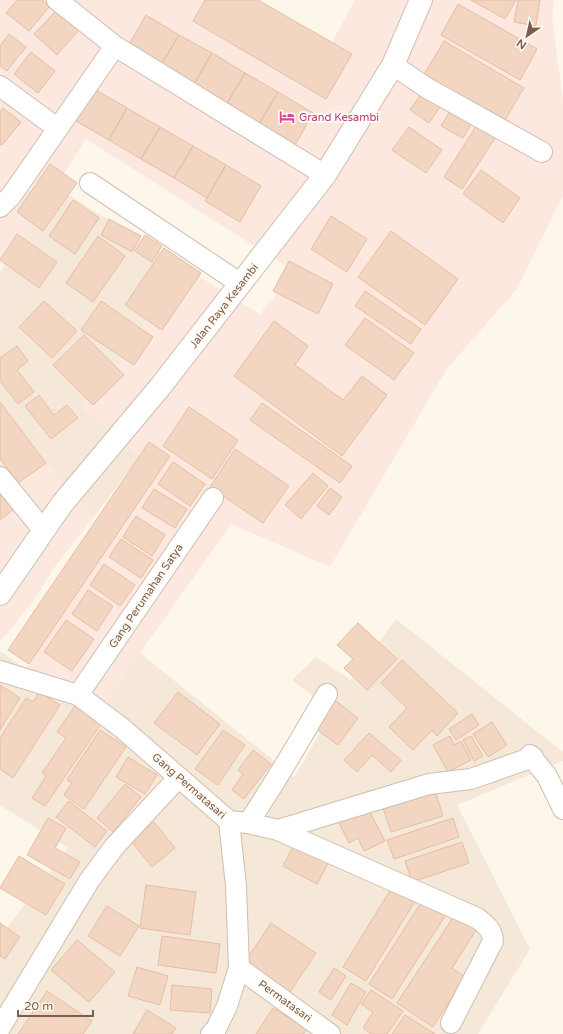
<svg xmlns="http://www.w3.org/2000/svg" width="563" height="1034" font-family="'Varela Round',sans-serif">
  <style>
    .residential { fill: #f5e8d9 }
    .commercial { fill: #fde8df }
    .building { fill: #f3d6c2; stroke: #e6bda2 }
    .lines { fill: none; stroke-linecap: round; stroke-linejoin: round }
    .minor-casing { stroke: #d0beaf; stroke-width: 22 }
    .tertiary-casing { stroke: #d0beaf; stroke-width: 24 }
    .minor { stroke: #fff; stroke-width: 20 }
    .tertiary { stroke: #fff; stroke-width: 22 }
    .labels { text-anchor: middle; dominant-baseline: central; stroke-width: 4; stroke-linejoin: round; paint-order: stroke }
    .hotel-label { font-size: 11px; fill: #b23c85; stroke: #fffaf2; text-anchor: start }
    .street-label { font-size: 11px; fill: #795d4d; stroke: #fffaf2 }
  </style>
  <rect width="100%" height="100%" fill="#fdf6eb"/>
  <path class="residential" d="M56,187l126,79 -63,96 -38,45 59,49 -47,62 -81,-96 -12,9v-159z
    M396,619l167,133v9l-106,44 73,144 -52,85h-478v-97l68,-89 -68,-43v-154l26,18 -9,13 85,25 38,-54 154,124 39,-65 -41,-32 24,-23 35,23z"/>
  <path class="commercial" d="M0,0h238l87,55 30,-55h199l-2,18 11,82v95l-46,94 -71,81 -116,197 -99,-43 -129,183 -85,-25 142,-211 -78,-64 38,-45 63,-96 78,48 35,-42 -209,-133 -81,127 -5,-4z
    M12,422l81,96 -40,51 -19,31 -34,42v-211z"/>
  <path class="building" d="M17,0h25l8,6 -21,25 -23,-18z
    M205,0h53l94,54 -26,45 -133,-78z
    M471,0h45l-11,19z
    M518,0h22l-4,26 -22,-4z
    M458,4l79,45 -17,31 -79,-45z
    M57,10l22,20 -22,25 -23,-21z
    M146,15l33,20 -19,32 -33,-19z
    M9,34l17,13 -19,24 -7,-5v-20z
    M179,35l33,18 -19,33 -33,-19z
    M444,41l80,47 -24,40 -80,-47z
    M31,52l24,19 -17,22 -24,-19z
    M212,53l33,20 -19,32 -33,-19z
    M245,73l33,19 -19,32 -33,-19z
    M94,89l33,19 -18,32 -33,-19z
    M278,92l35,21 -20,36 -36,-21z
    M421,94l19,13 -11,16 -19,-13z
    M3,108l18,14 -19,23 -2,-1v-32z
    M127,108l33,19 -19,32 -32,-19z
    M450,111l22,12 -9,15 -22,-12z
    M478,123l19,12 -35,54 -18,-12z
    M160,127l33,19 -19,32 -33,-19z
    M409,127l33,23 -16,23 -34,-23z
    M193,146l33,19 -19,33 -33,-20z
    M50,164l27,19 -34,48 -26,-19z
    M226,165l35,21 -21,36 -35,-21z
    M481,170l39,28 -17,25 -40,-29z
    M73,200l26,18 -24,36 -26,-18z
    M331,216l36,23 -20,33 -36,-23z
    M109,219l32,17 -9,16 -31,-17z
    M391,231l67,48 -33,46 -67,-48z
    M17,234l40,28 -18,26 -39,-28z
    M145,235l17,11 -10,16 -17,-11z
    M98,236l27,20 -32,46 -27,-19z
    M164,248l37,25 -39,57 -37,-25z
    M289,261l44,23 -15,30 -45,-23z
    M365,291l56,38 -10,15 -56,-38z
    M44,301l33,30 -25,27 -33,-31z
    M101,301l52,36 -19,28 -53,-35z
    M365,318l49,35 -20,27 -49,-35z
    M274,321l34,25 -13,19 48,35 19,-24 25,19 -45,61 -108,-80z
    M84,335l40,40 -31,30 -40,-40z
    M17,346l11,15 -11,9 17,22 -16,12 -18,-23v-23z
    M39,395l15,20 13,-10 11,13 -27,21 -26,-33z
    M0,402l46,61 -28,20 -18,-24z
    M262,403l90,63 -12,17 -90,-63z
    M189,407l49,33 -26,39 -49,-33z
    M149,442l21,14 -141,208 -21,-14z
    M235,449l54,37 -26,37 -53,-36z
    M173,462l32,22 -15,22 -32,-22z
    M313,473l15,13 -27,33 -16,-14z
    M0,484l18,22 -18,14z
    M330,488l12,9 -13,18 -12,-9z
    M154,489l33,20 -12,19 -33,-20z
    M136,516l29,19 -13,21 -29,-19z
    M121,539l32,21 -12,18 -32,-21z
    M104,564l31,21 -15,21 -30,-21z
    M88,590l25,16 -16,25 -25,-17z
    M66,620l28,19 -22,32 -28,-19z
    M358,623l39,36 -30,31 -23,-22 9,-9 -16,-14z
    M402,660l56,53 -21,23 -5,-6 -19,20 -24,-23 18,-19 -26,-25z
    M0,685l20,13 -20,32z
    M39,692l21,13 -47,73 -13,-9v-31l26,-40 7,4z
    M178,692l42,32 -23,31 -43,-32z
    M332,698l26,20 -20,27 -26,-19z
    M75,706l26,18 -56,82 -13,-8 14,-22 -4,-3 24,-35 -9,-6z
    M472,714l7,11 -23,15 -7,-11z
    M492,722l15,23 -19,12 -15,-23z
    M100,730l26,17 -42,62 -20,-14 8,-12 -5,-3z
    M223,730l22,15 -27,40 -23,-16z
    M369,733l32,27 -10,12 -19,-17 -15,17 -13,-12z
    M450,736l4,9 7,-4 10,19 -23,12 -15,-27z
    M471,736l12,20 -9,5 -11,-21z
    M253,750l18,14 -27,35 -12,-9 11,-16 -5,-4z
    M128,757l29,18 -12,19 -29,-17z
    M125,784l16,13 -28,35 -16,-14z
    M435,791l8,25 -52,16 -8,-24z
    M69,801l38,30 -12,16 -39,-30z
    M366,805l19,36 -21,10 -6,-13 -9,5 -12,-24z
    M48,818l18,10 -11,20 25,14 -10,17 -43,-24z
    M453,818l6,19 -65,22 -7,-19z
    M154,822l21,26 -23,19 -21,-26z
    M296,841l35,17 -14,26 -34,-18z
    M462,842l7,21 -57,19 -7,-21z
    M19,856l46,28 -19,31 -46,-27z
    M394,884l23,14 -51,83 -23,-14z
    M146,885l50,7 -6,43 -50,-7z
    M424,898l23,15 -55,86 -23,-15z
    M107,906l32,20 -19,30 -32,-20z
    M456,913l22,14 -26,41 13,9 -32,50 -36,-24z
    M0,923l20,14 -15,22 -5,-3z
    M271,923l45,30 -28,42 -45,-30z
    M162,936l58,8 -4,29 -58,-8z
    M77,940l38,32 -26,30 -38,-32z
    M137,967l31,9 -8,29 -32,-9z
    M334,968l12,8 -15,24 -12,-8z
    M351,983l15,9 -19,33 -15,-10z
    M172,985l40,4 -2,24 -40,-3z
    M371,990l32,21 -16,23h-16l-8,-6 10,-16 -12,-8z
    M47,991l45,30 -9,13h-65z
    M273,1008l34,21 -4,5h-47z
    M147,1010l29,18 -4,6h-39z
    M405,1015l30,19h-43z"/>
  <g class="lines">
    <g class="minor-casing">
      <path id="minor" d="M57,0l58,46 210,129
        M393,65l34,23 115,64
        M0,86l57,42
        M90,183l151,101
        M0,207l11,-11 104,-150
        M0,477l44,54
        M0,671l78,24 44,33 107,93 7,65 3,82 -12,38 -11,23 -5,5
        M78,695l135,-197
        M530,755l17,21 16,33
        M229,821l19,2 30,7 199,88c9,7 15,11 16,23l-42,82
        M248,823c29,-42 53,-86 79,-129
        M278,830l151,-46 42,-5 62,-22
        M239,968l91,66
        M0,1028l89,-147 25,-34 65,-70"/>
    </g>
    <g class="tertiary-casing">
      <path id="tertiary" d="M0,594l62,-90 98,-117 165,-212 68,-110 28,-65"/>
    </g>
    <use href="#minor" class="minor"/>
    <use href="#tertiary" class="tertiary"/>
  </g>
  <defs>
    <g id="hotel-bare" transform="scale(1.2)"><path d="M-6-4.5h1.5V1H6V5H4.5V3h-9V5H-6ZM-4 0a1.8 1.8 0 1 1 3.6 0ZM.5 0V-2.5h3Q6-2.5 6 0Z" fill="#d1479c" stroke="#fffaf2" stroke-width="2.5" paint-order="stroke"/></g>
  </defs>
  <g fill-rule="evenodd">
    <use href="#hotel-bare" x="287" y="117"/>
  </g>
  <g class="labels">
    <g class="hotel-label">
      <text x="299" y="117">Grand Kesambi</text>
    </g>
    <g class="street-label">
      <text transform="translate(224 306) rotate(-52)">Jalan Raya Kesambi</text>
      <text transform="translate(146 596) rotate(-56)">Gang Perumahan Satya</text>
      <text transform="translate(189 786) rotate(41)">Gang Permatasari</text>
      <text transform="translate(285 1001) rotate(36)">Permatasari</text>
    </g>
  </g>
  <g transform="translate(527 36) rotate(214)" stroke="#fffaf2" stroke-width="3" paint-order="stroke">
  <path d="M0-3L7 15L0 10L-7 15Z" fill="#795d4d"/>
  <text y="-6" font-size="11" font-weight="bold" text-anchor="middle" fill="#795d4d">N</text>
  </g>
  <path d="M18 1010v6h75v-6" fill="none" stroke="#795d4d" stroke-width="2"/>
  <text x="24" y="1010" font-size="12" fill="#795d4d" stroke="#fffaf2" stroke-width="3" paint-order="stroke">20 m</text>
</svg>
